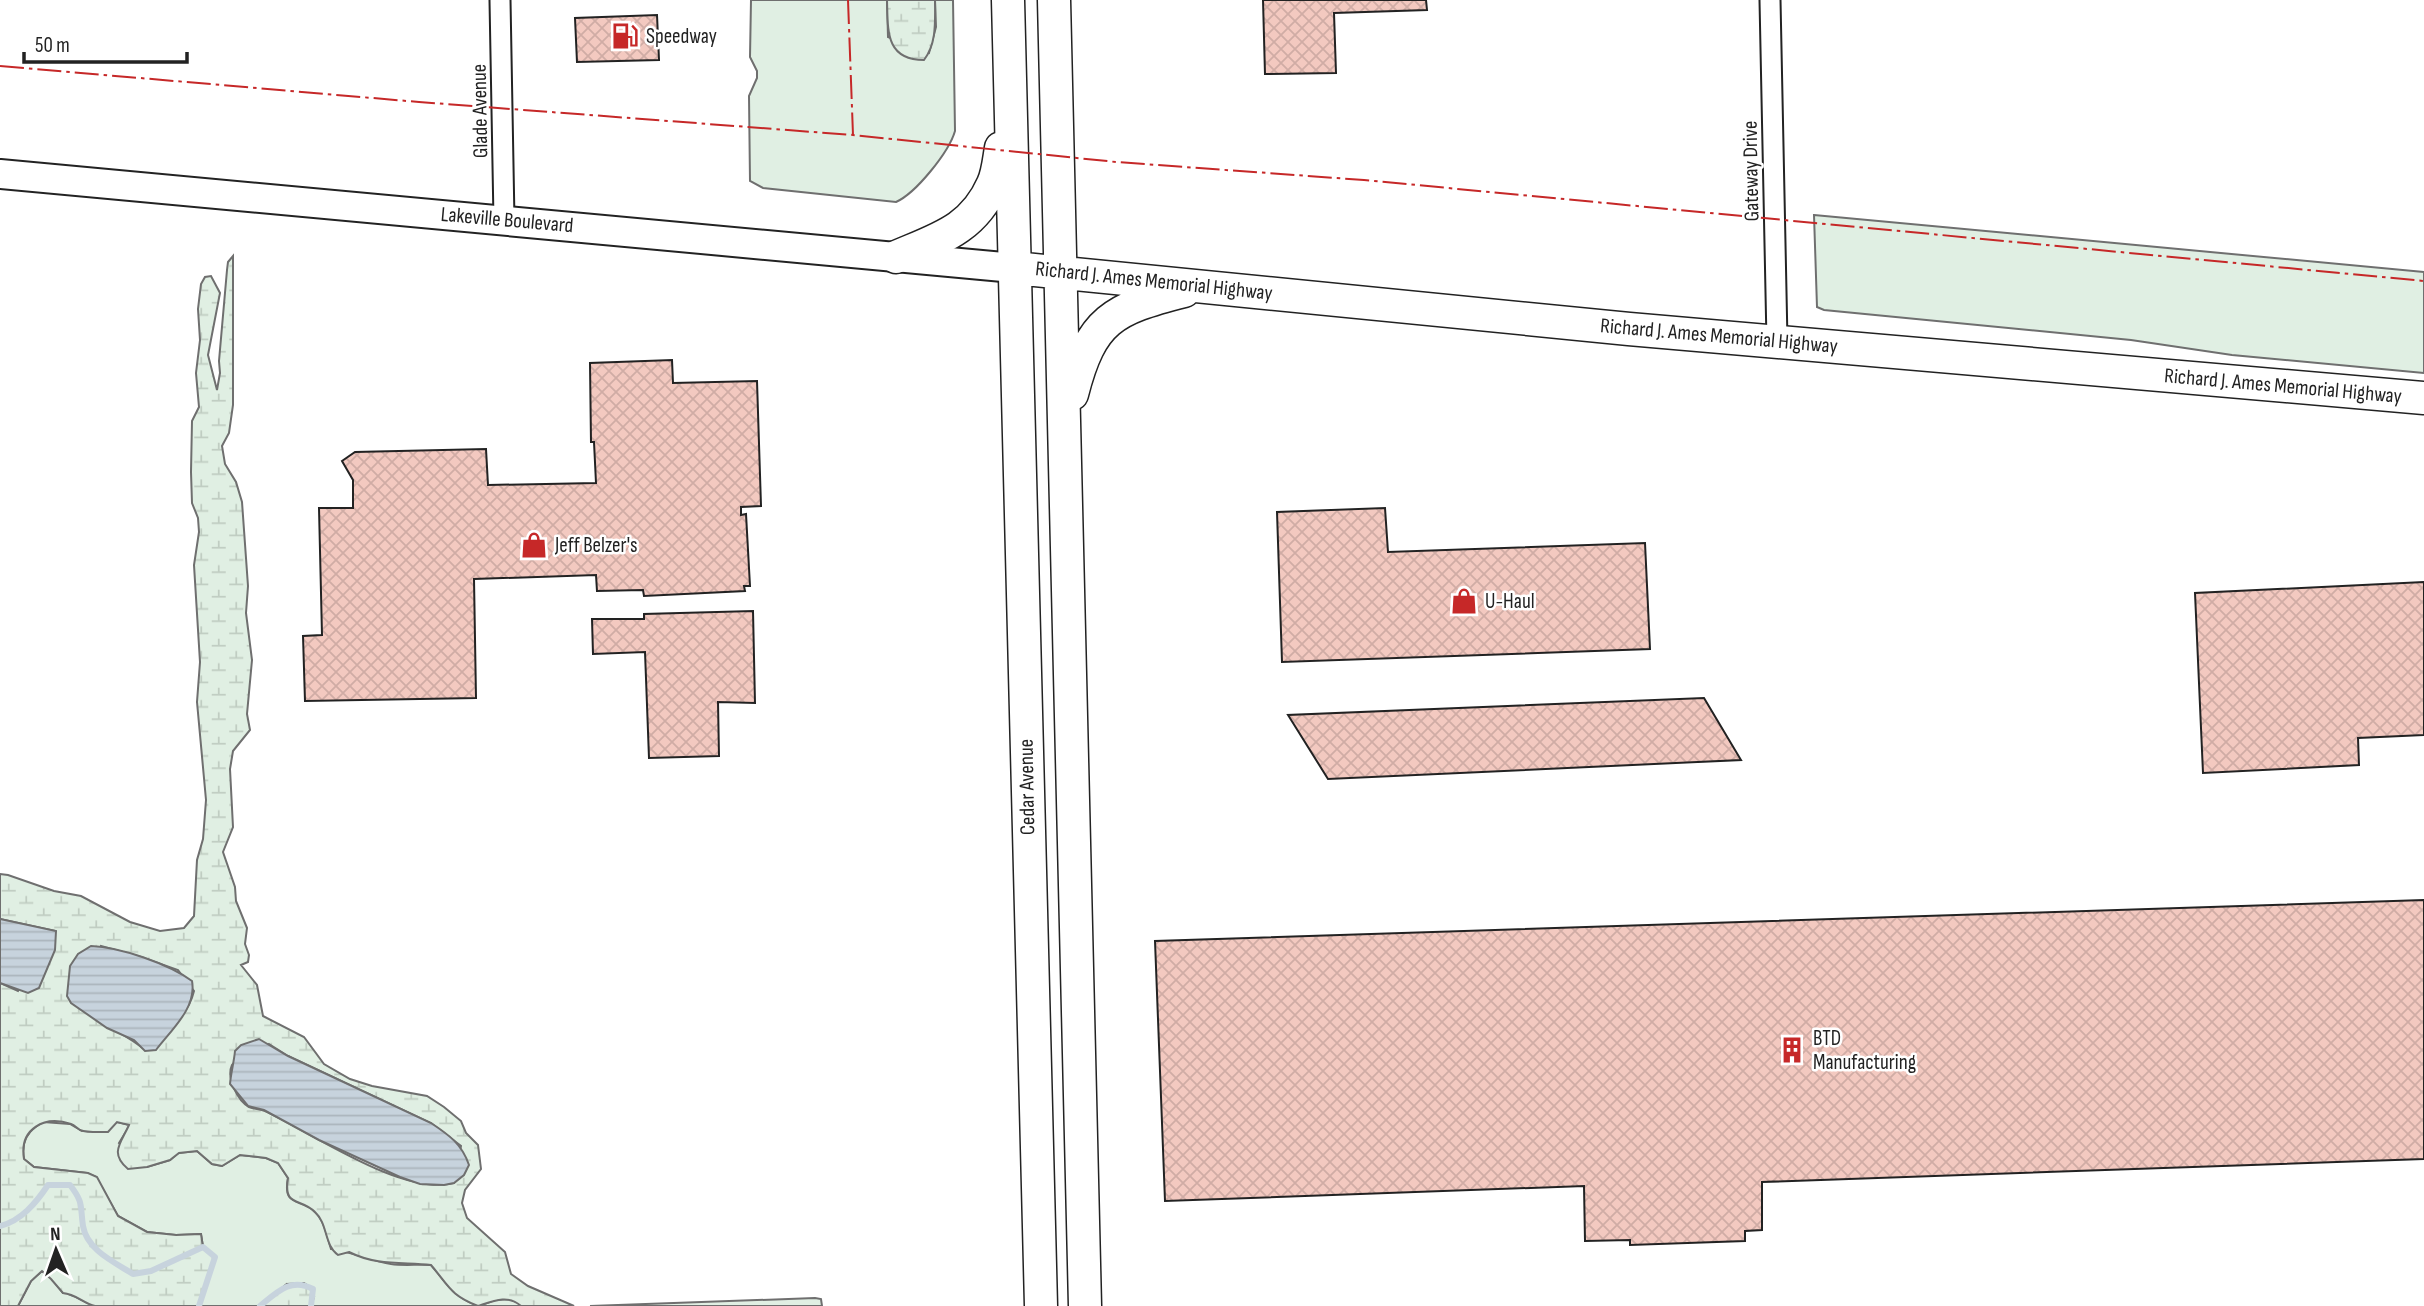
<svg xmlns="http://www.w3.org/2000/svg" width="2424" height="1306" font-family="'Sofia Sans Condensed',sans-serif">
  <style>
    .green { fill: #e0efe3; stroke: #6f6f6f; stroke-width: 2 }
    .wetland { fill: url(#wetland-marsh); stroke: #6f6f6f; stroke-width: 2; fill-rule: evenodd }
    .water { fill: url(#water-rules); stroke: #6f6f6f; stroke-width: 2 }
    .lines { fill: none; stroke-linecap: round; stroke-linejoin: round }
    .stream { stroke: #c7d3dd; stroke-width: 6 }
    .building { fill: url(#building-cross-hatch); stroke: #222; stroke-width: 2 }
    .street-casing { stroke: #222; stroke-width: 23 }
    .secondary-casing { stroke: #222; stroke-width: 32 }
    .primary-casing { stroke: #222; stroke-width: 35 }
    .street { stroke: #fff; stroke-width: 19 }
    .secondary { stroke: #fff; stroke-width: 28 }
    .primary { stroke: #fff; stroke-width: 32 }
    .power { stroke: #c62828; stroke-width: 2; stroke-dasharray: 24 5 3.5 5; stroke-linecap: butt }
    .labels { text-anchor: middle; dominant-baseline: central; stroke-width: 5; stroke-linejoin: round; paint-order: stroke }
    .poi-label { font-size: 21px; fill: #222; stroke: #fff; text-anchor: start }
    .street-label { font-size: 21px; fill: #222; stroke: #fff }
  </style>
  <defs>
    <pattern id="wetland-marsh" width="20" height="14" patternUnits="userSpaceOnUse" patternTransform="scale(1.75)"><rect width="20" height="14" fill="#e0efe3"/><path d="M1 5h8M5 5V1M11 12h8M15 12V8" fill="none" stroke="#c0cdc2"/></pattern>
    <pattern id="water-rules" width="6" height="5" patternUnits="userSpaceOnUse" patternTransform="scale(1.75)"><rect width="6" height="5" fill="#c7d3dd"/><path d="M0 2.5h6" fill="none" stroke="#abb5bd"/></pattern>
    <pattern id="building-cross-hatch" width="8" height="8" patternUnits="userSpaceOnUse" patternTransform="scale(1.75)"><rect width="8" height="8" fill="#f3c9c0"/><path d="M0 0l8 8M0 8l8-8" fill="none" stroke="#d0aca5"/></pattern>
  </defs>
  <rect width="100%" height="100%" fill="#fff"/>
  <path class="green" d="M751,0h136l1,37 41,16 7,-26 -1,-27h18l2,131c-6,21 -39,62 -59,71l-133,-14 -13,-7 -1,-85 8,-18v-7l-7,-14z
    M1814,215l610,57v101l-192,-18 -101,-15 -307,-30 -7,-3z
    M43,1122l27,2 12,7 35,-9 13,3 -11,18 28,24 23,-7 8,-7 19,-2 15,13 10,2 18,-11 26,3 12,5 10,15c-6,31 14,19 28,35 9,9 11,24 15,36 21,3 39,11 60,15 13,2 27,0 40,1 18,21 20,30 47,41h-167l3,-9 -27,-13 -27,22h-61l15,-49 -11,-10 -2,-13 -25,1 -29,-3 -29,-16 -22,-39 -9,-4 -53,-6 -10,-8c-3,-18 4,-29 19,-37z
    M42,1271l9,7 12,15c12,1 20,10 32,13h-77l13,-25z
    M815,1298l6,1 1,7h-232z
    M509,1299l10,4 2,3h-42l16,-6z"/>
  <path class="wetland" d="M887,0h48c0,21 2,43 -11,60 -39,0 -36,-30 -37,-60z
    M233,256v149l-4,28 -7,13 3,18 11,18 6,20 6,84 -2,27 6,47 -5,54 3,16 -17,21 -3,18 3,58 -10,25 12,35 1,14 11,27 -2,16 4,11 -1,7 -7,3 16,20 6,31 41,21 20,27 26,15 22,7 55,10 17,11 17,14 5,12 12,12 3,24 -16,21 -3,13 5,15 38,34 6,22 17,12 46,20h-53c-13,-12 -28,-5 -43,0 -28,-11 -29,-20 -47,-41 -29,-3 -54,1 -82,-13l-11,3c-14,-10 -10,-31 -23,-43 -14,-15 -32,-4 -27,-34l-10,-15 -12,-5 -26,-3 -18,11 -10,-2 -15,-13 -18,2 -9,7 -23,7 -19,2c-19,-16 -7,-26 1,-44l-12,-3 -9,10c-8,0 -20,1 -28,-2 -3,-2 -6,-5 -9,-6 -27,-9 -52,5 -47,35l10,8 54,6 9,4 21,39 29,16 29,3 25,-1 2,13 12,10 -16,49h-104c-12,-3 -19,-12 -32,-13l-12,-14 -9,-8 -11,10 -13,25h-18v-323l18,8 37,-60 -55,-12v-45l8,1 46,16 27,5 49,26 30,9 24,-3 10,-12 3,-56 6,-21 3,-39 -9,-98 3,-40 -6,-97 5,-33 -1,-14 -6,-15 -1,-31 1,-51 7,-14 -3,-34 4,-33 -2,-31 3,-25 4,-7 6,-1 9,17 -12,62 9,35 3,-17 -1,-12 8,-91 1,-8zM101,946l40,11 37,13 16,21c-6,26 -29,42 -49,59 -16,-14 -37,-22 -55,-35zM269,1044l19,12 143,67 30,23 -7,37c-53,13 -141,-50 -189,-72 -5,-2 -11,-2 -16,-4 -11,-6 -23,-29 -17,-42 4,-7 29,-17 37,-21z
    M304,1283l9,6 -2,17h-51l27,-22z"/>
  <path class="water" d="M0,919l56,12 -1,19 -16,38 -11,5 -28,-10z
    M91,946c29,1 78,18 101,35 5,27 -21,49 -36,69l-11,1 -11,-11 -27,-12 -36,-25 -4,-7 3,-30 8,-12z
    M259,1039l29,17 143,67c18,12 31,21 38,42l-5,10 -10,8 -10,2 -24,-1 -20,-7 -81,-37 -55,-30 -16,-4 -18,-22c1,-12 4,-22 5,-33l6,-6z"/>
  <g class="lines">
    <path class="stream" d="M0,1226c21,-5 36,-23 48,-41h22c14,18 10,21 13,41 4,24 31,36 50,48l18,-3 52,-24 12,10 -16,49
      M260,1306c17,-14 31,-29 53,-17l-2,17"/>
  </g>
  <path class="building" d="M1263,0h163l1,10 -93,3 2,60 -71,1z
    M657,15l2,45 -82,2 -2,-44z
    M672,360l1,23 84,-2 4,125 -20,1v8l5,-1 4,72h-6l1,5 -101,5 -1,-6 -46,1 -1,-16 -122,4 2,119 -171,3 -2,-65 19,-1 -3,-127h34v-28l-11,-19 13,-9 131,-3 2,36 108,-2 -2,-41h-3l-1,-79z
    M1385,508l3,44 257,-9 5,106 -368,13 -5,-150z
    M2424,582v153l-66,3 1,27 -156,8 -8,-180z
    M753,611l2,92 -37,-1 1,54 -70,2 -4,-106 -52,2 -1,-35h52v-5z
    M1704,698l37,62 -413,19 -40,-64z
    M2424,900v259l-662,23v48l-17,1v10l-115,4v-5l-45,1 -1,-55 -419,15 -10,-260z"/>
  <g class="lines">
    <g class="street-casing">
      <path id="street" d="M500,0l4,220
        M1770,0l7,341"/>
    </g>
    <g class="secondary-casing">
      <path id="secondary" d="M0,174l1014,94"/>
    </g>
    <g class="primary-casing">
      <path id="primary" d="M1008,0l33,1306
        M1054,0l31,1306
        M896,257c42,-18 77,-27 97,-73 5,-11 6,-25 8,-36
        M1014,268l615,61 795,69
        M1072,394c19,-75 41,-85 112,-103"/>
    </g>
    <use href="#street" class="street"/>
    <use href="#secondary" class="secondary"/>
    <use href="#primary" class="primary"/>
    <path class="power" d="M848,0l5,135
      M0,66l419,36 434,33 263,27 248,18 1060,101"/>
  </g>
  <defs>
    <g id="fuel-bare" transform="scale(2.1)"><path d="M-5.5-6h7V0h2V4h1.3V-2.5L3-4.5l.8-.8L6-3V5H2.5V1h-1V6h-7ZM-4.2-4.7v3.2H.2V-4.7Z" fill="#c62828" stroke="#fff" stroke-width="2.5" paint-order="stroke"/></g>
    <g id="shop-bare" transform="scale(2.1)"><path d="M-5-2.5h2.3a2.7 3.5 0 0 1 5.4 0H5L5.5 6h-11ZM-1.5-2.5h3a1.5 2.3 0 0 0-3 0Z" fill="#c62828" stroke="#fff" stroke-width="2.5" paint-order="stroke"/></g>
    <g id="building-bare" transform="scale(2.1)"><path d="M-4-6H4V6H1V3H-1V6H-4ZM-2.5-4.3h1.7v1.8h-1.7ZM.8-4.3h1.7v1.8H.8ZM-2.5-1h1.7V.8h-1.7ZM.8-1h1.7V.8H.8Z" fill="#c62828" stroke="#fff" stroke-width="2.5" paint-order="stroke"/></g>
  </defs>
  <g fill-rule="evenodd">
    <use href="#fuel-bare" x="625" y="36"/>
    <use href="#shop-bare" x="534" y="545"/>
    <use href="#shop-bare" x="1464" y="601"/>
    <use href="#building-bare" x="1792" y="1050"/>
  </g>
  <g class="labels">
    <g class="poi-label">
      <text x="646" y="36">Speedway</text>
      <text x="555" y="545">Jeff Belzer's</text>
      <text x="1485" y="601">U-Haul</text>
      <text x="1813" y="1038">BTD<tspan x="1813" dy="24">Manufacturing</tspan></text>
    </g>
    <g class="street-label">
      <text transform="translate(480 111) rotate(-91)">Glade Avenue</text>
      <text transform="translate(1751 171) rotate(-91)">Gateway Drive</text>
      <text transform="translate(507 220) rotate(5)">Lakeville Boulevard</text>
      <text transform="translate(1154 281) rotate(6)">Richard J. Ames Memorial Highway</text>
      <text transform="translate(1719 336) rotate(5)">Richard J. Ames Memorial Highway</text>
      <text transform="translate(2283 386) rotate(5)">Richard J. Ames Memorial Highway</text>
      <text transform="translate(1027 787) rotate(-91)">Cedar Avenue</text>
    </g>
  </g>
  <g transform="translate(56 1250) rotate(358)" stroke="#ffffff" stroke-width="5" paint-order="stroke">
  <path d="M0-5L12 26L0 18L-12 26Z" fill="#222222"/>
  <text y="-10" font-size="19" font-weight="bold" text-anchor="middle" fill="#222222">N</text>
  </g>
  <path d="M24 52v10h163v-10" fill="none" stroke="#222222" stroke-width="3.5"/>
  <text x="35" y="52" font-size="21" fill="#222222" stroke="#ffffff" stroke-width="5" paint-order="stroke">50 m</text>
</svg>
